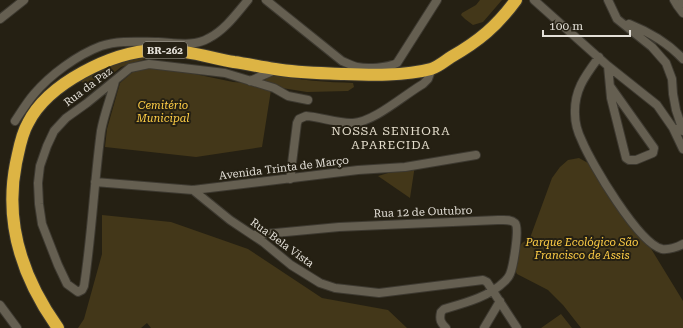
<svg xmlns="http://www.w3.org/2000/svg" width="683" height="328" font-family="'Roboto Serif',serif">
  <style>
    .green { fill: #433719 }
    .lines { fill: none; stroke-linecap: round; stroke-linejoin: round }
    .minor-casing { stroke: #3d3930; stroke-width: 10 }
    .highway-casing { stroke: #3d3930; stroke-width: 14 }
    .minor { stroke: #655f51; stroke-width: 8 }
    .highway { stroke: #ddb444; stroke-width: 12 }
    .labels { text-anchor: middle; dominant-baseline: central; stroke-width: 4; stroke-linejoin: round; paint-order: stroke }
    .shield { fill: #252013; stroke: #aaa69c; stroke-width: 1 }
    .shield-label { font-size: 10px; font-weight: bold; fill: #e3dfd7 }
    .street-label { font-size: 11px; fill: #e3dfd7; stroke: #252013 }
    .park-label { font-size: 11px; font-style: italic; fill: #ffce46; stroke: #252013 }
    .neighbourhood-label { font-size: 12px; letter-spacing: 1px; fill: #e5decd; stroke: #252013 }
  </style>
  <rect width="100%" height="100%" fill="#252013"/>
  <path class="green" d="M480,0h22l-19,22 -10,3 -8,-6 -4,-4 1,-2 14,-8z
    M151,54v3l-30,10 -10,8 -27,9 -3,-3 18,-13z
    M152,67l19,2 62,13 15,1 23,7 -9,57 -66,10 -91,-10 2,-18 13,-46 14,-12z
    M273,73c23,8 56,9 80,10l1,4 -6,4 -41,1 -25,-4 -17,-5v-3z
    M579,158l9,5 23,38 39,46 33,54v27h-102l-18,-23 -15,-15 -31,-16 -2,-4 5,-24 2,-3 8,-5 22,-60 8,-11 8,-7z
    M415,165l-5,33 -32,-22z
    M102,215l69,7 77,27 74,49 66,12 19,18h-256l-4,-5 -6,5h-63l6,-9 18,-65z
    M561,314l11,14h-31z"/>
  <g class="lines">
    <g class="minor-casing">
      <path id="minor" d="M266,0l76,61c5,2 10,5 15,6 11,2 30,1 40,-4l40,-63
        M534,0l74,66 49,39 16,23 10,3
        M608,0l9,19 35,28 14,16 6,16 1,15 3,16 7,21
        M674,0l3,5 6,-2
        M677,5l6,8
        M0,19l24,-19
        M629,24c20,8 39,19 54,35
        M599,57c-14,19 -25,33 -24,57 0,9 3,19 7,27 9,22 57,103 80,108 6,1 16,-2 21,-5
        M608,66l3,32 15,60 3,2h7l17,-7 1,-5 -44,-62
        M115,81c-4,16 -11,33 -14,50 -7,52 -9,103 -17,155l-2,4 -4,2 -11,-8 -9,-19 -16,-41 -3,-20 -1,-21 2,-17 7,-20 7,-15 12,-13 21,-15 43,-35 19,-4 76,9 49,15 14,8 20,4
        M250,81l25,-11
        M15,121c6,-9 12,-19 19,-27 16,-19 43,-39 67,-48 18,-6 39,-4 57,-4 18,1 36,5 51,-4 16,-8 28,-25 39,-38
        M673,128l10,21
        M290,179l7,-56 2,-4 7,-3c15,1 33,8 47,7 21,-1 51,-28 70,-39l5,-5 4,-11
        M95,182l98,8 165,-20 47,-3 71,-12
        M193,190l37,30 33,22 28,23 29,18 15,5 44,5 104,-13 4,2 30,46
        M254,235l85,-8 159,-7c6,0 13,-1 17,3 5,5 -2,44 -5,51 -1,3 -3,5 -5,7 -16,16 -40,22 -61,28l-3,3c-2,8 0,11 5,16
        M0,305l17,23
        M484,328l16,-27"/>
    </g>
    <g class="highway-casing">
      <path id="highway" d="M58,328c-35,-49 -54,-105 -42,-165 3,-13 5,-28 12,-40 20,-40 84,-71 127,-73 28,-1 52,7 79,12 14,2 27,5 41,7 23,4 46,4 69,5 27,1 61,2 87,-5 7,-2 14,-8 20,-12 28,-16 46,-31 65,-57"/>
    </g>
    <use href="#minor" class="minor"/>
    <use href="#highway" class="highway"/>
  </g>
  <g class="labels">
    <rect class="shield" x="143" y="42" width="44" height="16" rx="3"/>
    <g class="shield-label">
      <text x="165" y="50">BR-262</text>
    </g>
    <g class="street-label">
      <text transform="translate(88 87) rotate(-37)">Rua da Paz</text>
      <text transform="translate(284 168) rotate(-7)">Avenida Trinta de Março</text>
      <text transform="translate(423 212) rotate(-2)">Rua 12 de Outubro</text>
      <text transform="translate(282 243) rotate(36)">Rua Bela Vista</text>
    </g>
    <g class="park-label">
      <text x="163" y="105">Cemitério<tspan x="163" dy="13">Municipal</tspan></text>
      <text x="582" y="242">Parque Ecológico São<tspan x="582" dy="13">Francisco de Assis</tspan></text>
    </g>
    <g class="neighbourhood-label">
      <text x="391" y="131">NOSSA SENHORA<tspan x="391" dy="14">APARECIDA</tspan></text>
    </g>
  </g>
  <path d="M543 30v6h87v-6" fill="none" stroke="#e3dfd7" stroke-width="2"/>
  <text x="549" y="30" font-size="12" fill="#e3dfd7" stroke="#252013" stroke-width="3" paint-order="stroke">100 m</text>
</svg>
